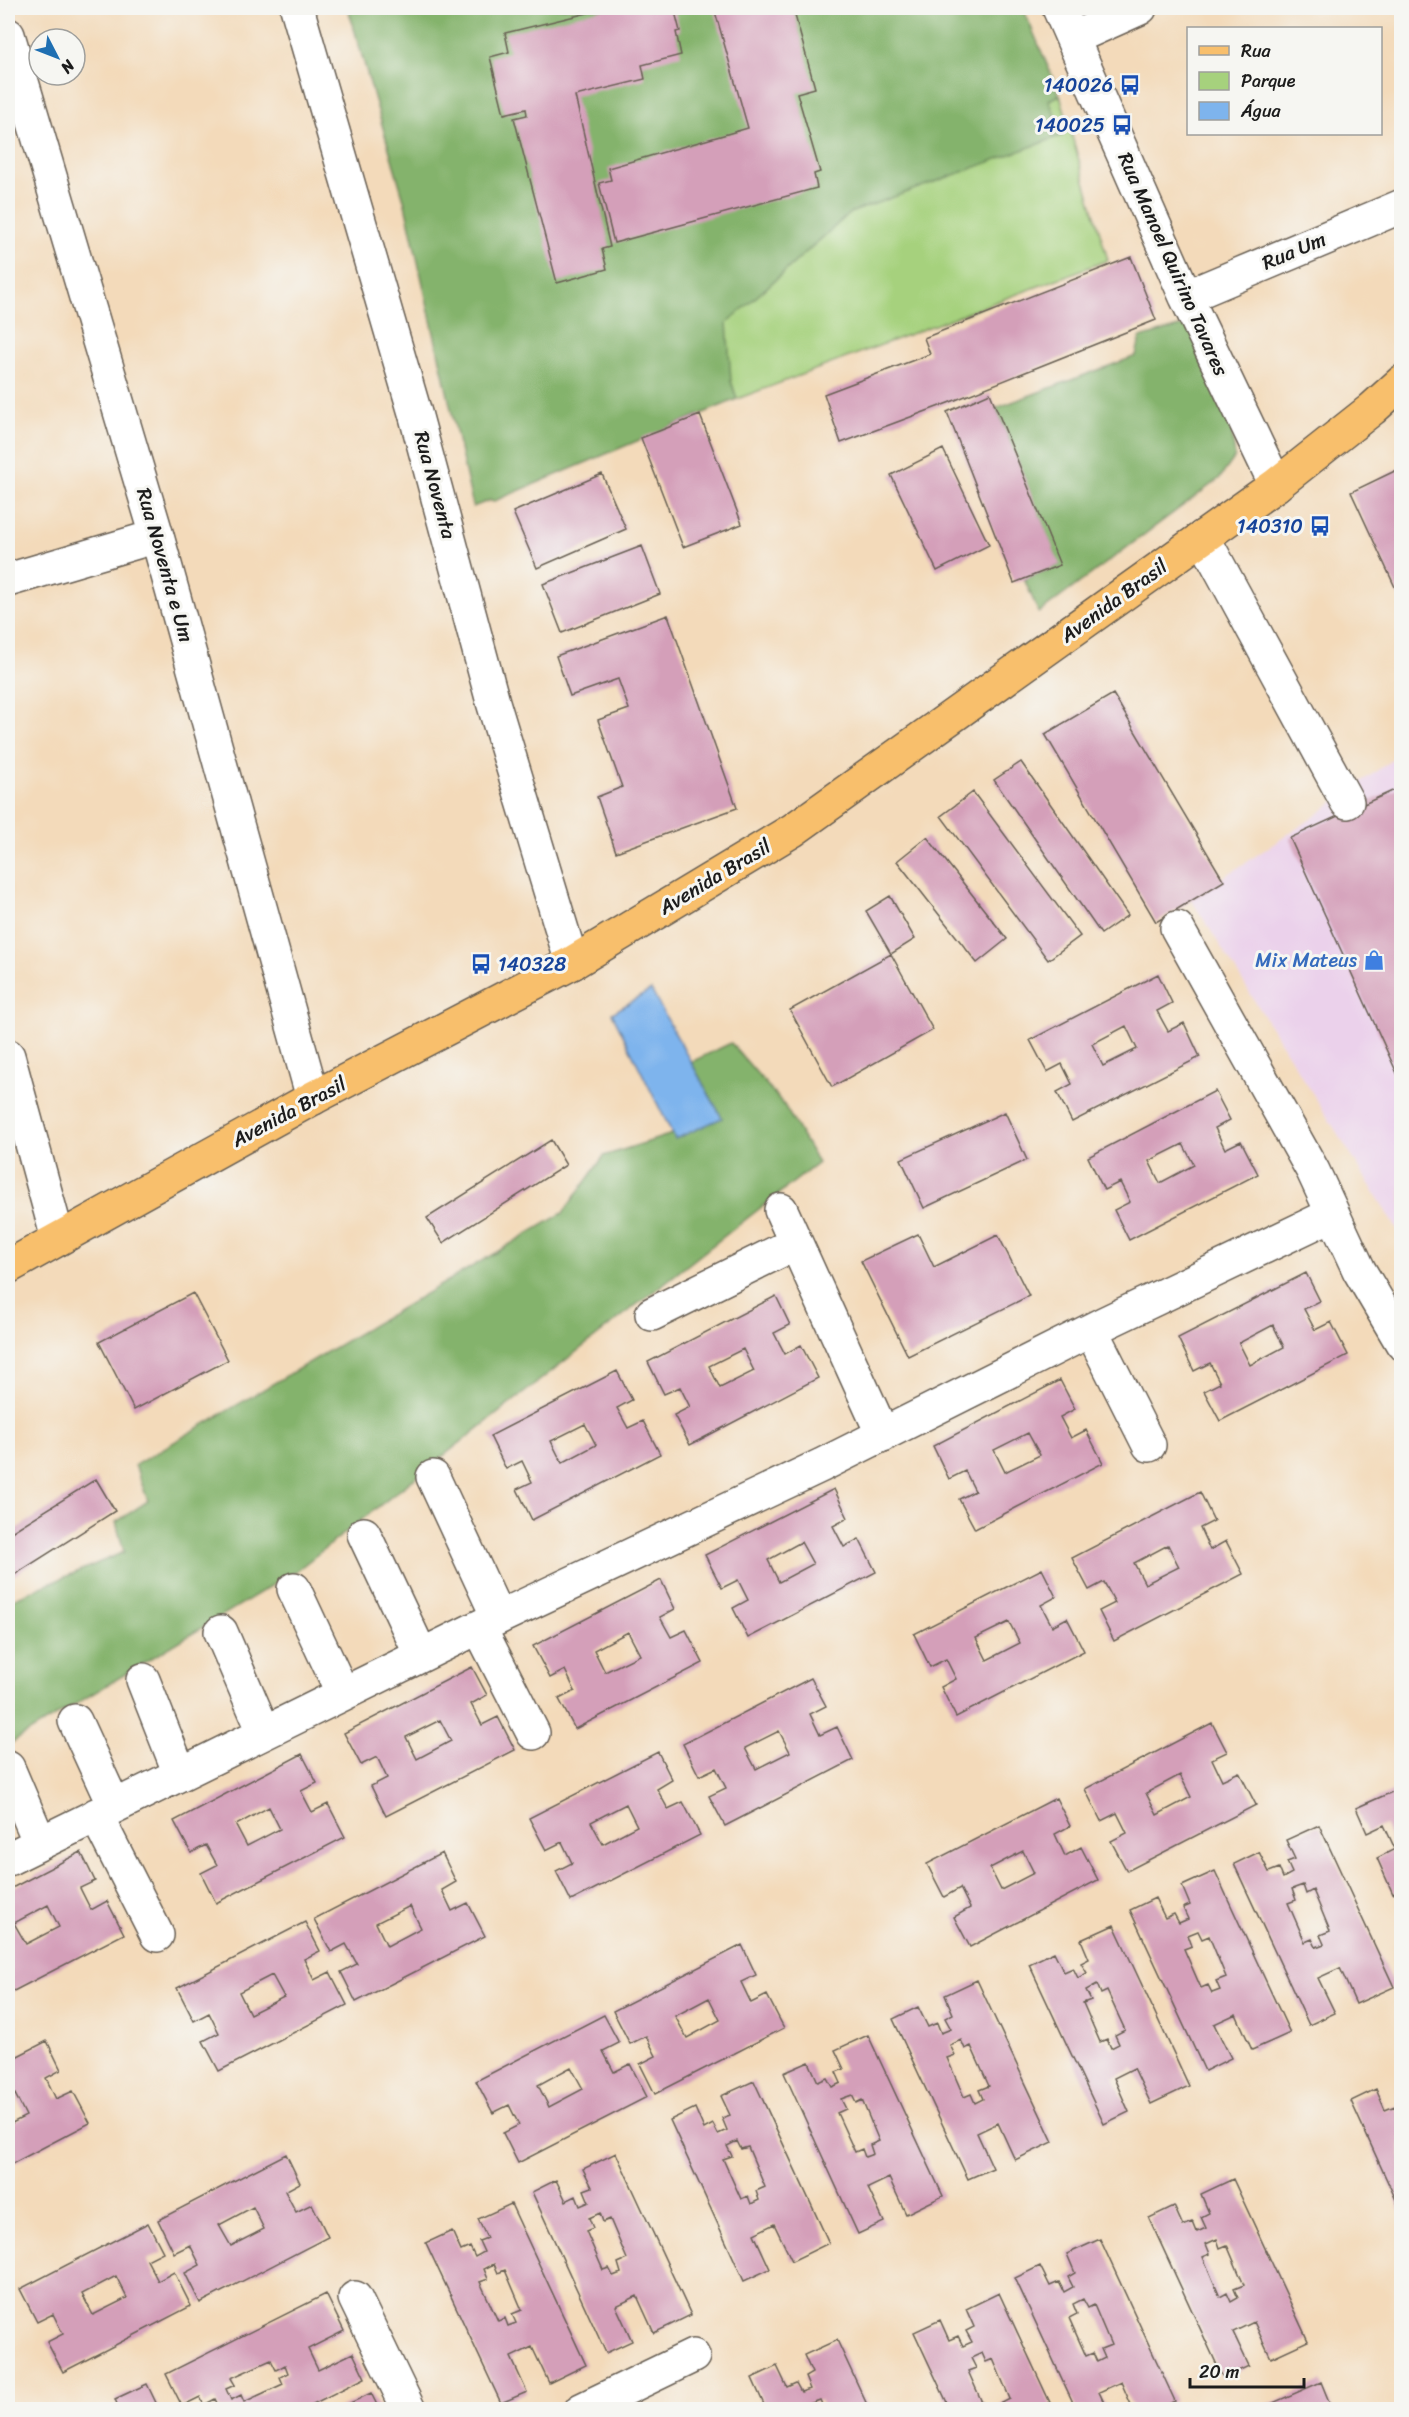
<svg xmlns="http://www.w3.org/2000/svg" width="1409" height="2417" font-family="Sriracha,sans-serif">
  <style>
    .built { fill: #ebd1eb }
    .green { fill: #a6d17d; stroke: #61764c; stroke-width: 1.5 }
    .forest { fill: #84b36c; stroke: #506844; stroke-width: 1.5 }
    .water { fill: #7eb4ed; stroke: #4d6884; stroke-width: 1.5 }
    .building { fill: #d49fb9; fill-rule: evenodd }
    .lines { fill: none; stroke-linecap: round; stroke-linejoin: round }
    .minor-casing { stroke: #675e53; stroke-width: 36 }
    .major-casing { stroke: #675e53; stroke-width: 36 }
    .minor { stroke: #fff; stroke-width: 33 }
    .major { stroke: #f8bf6c; stroke-width: 33 }
    .labels { text-anchor: middle; dominant-baseline: central; stroke-width: 6; stroke-linejoin: round; paint-order: stroke }
    .transit-label { font-size: 20px; fill: #164399; stroke: #f6f6f2; text-anchor: end }
    .street-label { font-size: 20px; fill: #1c1c1c; stroke: #f6f6f2 }
    .shop-label { font-size: 20px; fill: #366cbe; stroke: #f6f6f2; text-anchor: end }
  </style>
  <rect width="100%" height="100%" fill="#f6f6f2"/>
  <filter id="ink" filterUnits="userSpaceOnUse"><feTurbulence type="fractalNoise" baseFrequency=".0167" numOctaves="2"/><feDisplacementMap in="SourceGraphic" scale="12" xChannelSelector="R" yChannelSelector="G"/><feConvolveMatrix kernelMatrix="1 2 1 2 8 2 1 2 1" color-interpolation-filters="sRGB"/></filter>
  <filter id="wash" filterUnits="userSpaceOnUse"><feTurbulence type="fractalNoise" baseFrequency=".008" numOctaves="4" result="noise"/><feDisplacementMap in="SourceGraphic" scale="24" xChannelSelector="R" yChannelSelector="G"/><feGaussianBlur stdDeviation="1.35" result="paint"/><feColorMatrix in="noise" values="0 0 0 0 0 0 0 0 0 0 0 0 0 0 0 0 0 1.4 0 .05"/><feComposite in="paint" operator="in"/></filter>
  <g filter="url(#wash)">
    <rect width="100%" height="100%" fill="#f3daba"/>
    <path class="built" d="M1401,753v482l-210,-336 120,-80z"/>
    <path class="green" d="M1060,95l48,165 -371,139 -52,-156 156,-56z"/>
    <path class="forest" d="M348,8h675l37,87 -11,5 14,35 -213,78 -123,110 4,58 6,18 -245,103 -1,-2 -18,7 -69,-307z
      M1190,324l38,79 7,54 -15,21 -181,135 -15,-34 35,-14 -63,-157 140,-52 4,-18z
      M731,1043l53,62 34,58 -522,408 -288,174v-66l5,-3 -5,-9v-66l116,-49 -8,-30 32,-21 -13,-36 428,-252 41,-57 118,-38 -31,-56z"/>
    <path class="water" d="M651,990l71,128 -47,21 -63,-126z"/>
    <g id="blocks">
      <path class="building" d="M608,8h66l6,23 -4,1 5,23 -39,10 3,14 -70,17 35,151 -8,2 5,20 -50,14 -43,-165 13,-3 -1,-6 -22,5 -14,-57 19,-5 -4,-19z
        M714,8h79l22,80 -18,5 23,79 -6,2 3,14 -203,55 -15,-60 12,-3 -3,-12 140,-40z
        M1131,257l25,63 -208,83 -107,40 -17,-49 106,-40 -6,-16z
        M990,393l70,172 -46,18 -67,-171z
        M700,415l42,109 -59,23 -42,-109z
        M943,449l46,96 -52,26 -46,-96z
        M1401,468v132l-50,-108z
        M602,474l24,55 -89,39 -24,-56z
        M642,546l18,48 -98,39 -19,-49z
        M668,615l69,193 -121,44 -19,-55 25,-10 -24,-67 31,-11 -11,-30 -48,17 -14,-40z
        M1113,694l111,187 -68,41 -111,-188z
        M1021,762l107,153 -27,19 -107,-154z
        M1401,787v295l-111,-244z
        M973,792l107,144 -32,24 -107,-144z
        M927,837l80,102 -30,24 -80,-102z
        M890,896l25,43 -24,15 -25,-43z
        M891,954l42,76 -101,57 -42,-77z
        M1158,974l14,29 -15,8 11,20 16,-8 16,34 -128,65 -15,-30 15,-8 -10,-20 -15,8 -17,-32zM1126,1026l11,23 -34,17 -11,-22z
        M1215,1091l15,29 -15,8 10,21 16,-8 17,33 -129,66 -15,-30 16,-8 -10,-20 -16,8 -16,-33zM1183,1144l11,21 -34,18 -11,-22z
        M1005,1112l22,48 -103,48 -23,-49z
        M551,1140l15,25 -123,78 -16,-25z
        M918,1234l16,33 64,-32 31,61 -121,60 -47,-95z
        M1306,1273l14,28 -16,8 11,21 16,-8 17,33 -128,66 -16,-30 16,-8 -10,-20 -16,8 -16,-33zM1273,1325l11,22 -34,18 -11,-22z
        M193,1293l35,67 -94,50 -35,-68z
        M776,1296l14,29 -16,8 11,21 16,-9 17,33 -128,67 -16,-30 16,-8 -10,-20 -16,7 -16,-32zM743,1349l11,22 -34,17 -11,-22z
        M617,1371l15,29 -15,8 11,20 15,-7 17,33 -128,66 -15,-31 15,-7 -10,-21 -16,8 -16,-33zM585,1424l11,21 -34,18 -11,-22z
        M1060,1380l15,29 -15,8 11,21 15,-8 17,33 -128,66 -16,-30 16,-8 -10,-20 -16,8 -16,-33zM1028,1433l12,22 -35,17 -11,-22z
        M96,1479l19,32 -107,68v-45z
        M834,1489l14,29 -15,8 11,21 15,-8 17,33 -128,66 -15,-30 15,-8 -10,-20 -16,8 -17,-33zM801,1542l12,22 -34,18 -11,-22z
        M1200,1492l14,29 -14,7 10,22 16,-9 17,33 -129,67 -15,-30 16,-8 -11,-21 -15,8 -17,-32zM1168,1545l11,22 -34,17 -11,-21z
        M1042,1569l14,28 -15,8 11,21 15,-8 17,33 -128,66 -15,-30 15,-8 -10,-20 -16,8 -16,-33zM1009,1622l11,21 -33,17 -11,-22z
        M661,1580l14,29 -15,8 11,20 15,-7 17,33 -128,66 -16,-30 16,-8 -10,-21 -15,8 -17,-32zM628,1632l12,23 -35,17 -11,-22z
        M472,1667l15,28 -16,9 11,21 16,-8 17,33 -129,66 -15,-30 16,-8 -10,-21 -16,8 -17,-32zM440,1720l11,21 -34,18 -11,-22z
        M811,1678l15,28 -16,8 10,21 17,-8 16,33 -128,66 -16,-30 17,-8 -10,-20 -17,8 -16,-32zM779,1731l11,21 -34,17 -11,-21z
        M1212,1723l15,29 -15,7 10,21 17,-8 17,33 -129,66 -16,-30 16,-8 -10,-20 -16,8 -16,-32zM1180,1775l11,22 -34,18 -11,-22z
        M658,1752l14,28 -15,9 11,20 15,-7 17,33 -129,66 -15,-30 16,-8 -10,-21 -16,8 -17,-32zM626,1804l11,22 -34,18 -12,-22z
        M302,1754l15,29 -16,8 11,21 16,-8 17,33 -129,66 -15,-30 16,-8 -11,-20 -15,8 -17,-32zM269,1807l11,22 -33,17 -11,-21z
        M1401,1788v102l-8,4 -16,-36 18,-9 -11,-24 -17,8 -11,-25z
        M1056,1798l14,28 -15,8 10,22 16,-9 17,33 -128,67 -16,-30 16,-9 -10,-20 -16,9 -17,-33zM1023,1851l11,22 -33,17 -11,-22z
        M1319,1825l75,162 -38,17 -16,-36 -22,10 17,35 -26,12 -75,-161 25,-12 10,20 10,-4 4,10 9,-5 -5,-11 8,-3 -9,-19zM1303,1885l3,9 7,-4 17,41 -10,4 4,9 -8,3 -4,-8 -7,3 -17,-39 8,-3 -4,-11z
        M81,1852l14,29 -15,7 11,22 16,-9 17,33 -116,60v-104zM48,1905l11,22 -33,17 -12,-21z
        M442,1853l14,29 -14,8 10,21 16,-8 17,33 -129,66 -15,-30 16,-8 -11,-20 -15,8 -17,-33zM410,1906l11,22 -34,18 -11,-23z
        M1215,1871l75,162 -38,17 -16,-36 -22,10 17,34 -26,13 -75,-161 25,-12 10,20 9,-4 5,9 9,-4 -5,-11 7,-3 -8,-19zM1198,1931l4,8 7,-3 17,41 -10,4 4,9 -8,3 -4,-8 -7,3 -17,-39 8,-3 -4,-11z
        M305,1922l15,29 -16,8 10,21 16,-8 17,33 -128,66 -16,-30 16,-8 -10,-20 -15,8 -17,-33zM272,1975l12,22 -34,17 -11,-22z
        M1114,1925l75,161 -38,18 -17,-36 -20,10 15,34 -25,12 -75,-160 25,-12 10,20 9,-4 5,10 9,-5 -6,-10 8,-4 -8,-19zM1097,1984l4,10 6,-3 18,39 -10,5 4,9 -8,4 -4,-9 -7,3 -17,-39 8,-3 -5,-10z
        M742,1945l14,30 -15,7 10,21 16,-8 17,33 -129,66 -15,-30 16,-8 -10,-20 -16,8 -17,-33zM709,1998l11,22 -33,18 -12,-22z
        M977,1980l76,162 -38,18 -17,-37 -21,10 16,35 -25,11 -75,-160 25,-12 10,20 9,-4 4,10 10,-4 -6,-11 8,-4 -8,-19zM961,2040l4,9 6,-3 18,40 -10,4 4,9 -8,4 -4,-9 -7,3 -17,-39 8,-3 -5,-10z
        M604,2015l15,28 -16,8 11,21 16,-8 17,33 -129,66 -15,-30 16,-8 -10,-20 -16,8 -17,-32zM571,2067l12,22 -34,18 -11,-22z
        M868,2035l75,161 -37,18 -17,-36 -21,10 16,34 -26,12 -74,-161 25,-11 9,20 9,-4 5,9 9,-4 -5,-11 8,-3 -9,-19zM852,2095l4,8 6,-3 17,41 -9,4 3,9 -8,3 -3,-8 -7,3 -18,-39 9,-4 -5,-10z
        M47,2041l14,29 -15,8 10,21 17,-8 17,32 -82,43v-41l18,-9 -11,-22 -7,4v-37z
        M754,2081l75,162 -37,18 -18,-37 -20,10 16,35 -26,12 -74,-161 25,-12 9,21 9,-5 5,10 9,-4 -5,-12 8,-3 -9,-19zM737,2141l4,8 7,-2 17,40 -9,4 3,9 -8,4 -3,-8 -7,3 -18,-40 9,-3 -5,-10z
        M1376,2089l9,21 10,-4 4,10 2,-2v97l-50,-110z
        M616,2153l75,162 -37,18 -17,-37 -21,10 16,35 -26,12 -74,-161 24,-12 10,21 10,-5 4,10 9,-4 -5,-12 8,-3 -9,-18zM600,2213l3,9 7,-3 17,40 -9,4 3,10 -8,3 -4,-8 -6,2 -17,-39 7,-3 -4,-10z
        M286,2154l14,29 -15,8 11,21 16,-8 16,33 -128,66 -15,-30 15,-8 -10,-20 -16,8 -16,-33zM253,2207l11,22 -33,17 -12,-21z
        M1233,2179l75,162 -37,17 -17,-36 -21,10 16,34 -26,12 -74,-160 25,-12 9,20 10,-4 4,10 9,-4 -5,-11 8,-4 -8,-19zM1217,2239l3,9 7,-3 17,40 -10,4 4,9 -7,4 -4,-9 -7,4 -17,-40 7,-3 -4,-10z
        M511,2204l75,161 -37,18 -17,-36 -21,10 16,35 -26,11 -75,-160 26,-12 9,20 9,-4 5,10 9,-5 -5,-11 8,-3 -9,-19zM494,2264l4,9 7,-3 17,40 -10,4 4,9 -8,3 -3,-8 -7,3 -18,-39 8,-3 -4,-10z
        M148,2223l15,29 -16,8 11,21 16,-9 17,34 -128,66 -16,-30 16,-8 -10,-20 -16,8 -17,-33zM116,2276l11,22 -34,17 -11,-21z
        M1100,2239l75,162 -18,8h-24l-12,-27 -22,10 8,17h-31l-61,-131 25,-12 10,20 9,-4 5,10 9,-5 -5,-10 7,-4 -8,-19zM1083,2299l5,9 6,-3 17,40 -10,4 4,9 -8,4 -4,-9 -7,3 -17,-38 8,-4 -4,-10z
        M999,2293l54,116h-50l-3,-5 10,-5 -17,-40 -7,3 -4,-9 -11,5 5,10 -8,3 17,38h-35l-36,-77 26,-12 9,20 9,-4 5,10 9,-4 -6,-11 8,-4 -8,-18z
        M326,2294l18,37 -36,18 10,21 35,-17 12,25 -62,31h-83l-5,-10 -11,6 -4,-8 -18,9 -16,-32zM271,2360l5,10 9,-5 3,8 -8,4 3,7 -39,18 -3,-7 -10,5 -5,-11 9,-4 -4,-7z
        M837,2340l32,69h-37l-2,-3 -6,3 -4,-9 -11,4 3,5h-46l-14,-31 25,-12 10,21 9,-4 5,9 9,-3 -5,-12 7,-4 -8,-18z
        M1321,2382l11,27h-73z
        M147,2384l12,25h-40l-4,-10z
        M371,2393l8,16h-41z"/>
    </g>
  </g>
  <g filter="url(#ink)">
    <use href="#blocks" fill-opacity="0" stroke="#675e53" stroke-width="1.5"/>
    <g class="lines">
      <g class="minor-casing">
        <path id="minor" d="M297,8l118,405 78,289 79,261
          M1059,8l127,289 90,188
          M8,35l149,501 156,562
          M1073,38l67,-30
          M1186,297l216,-91
          M1203,537l144,265
          M8,580l149,-44
          M1177,928l136,243 46,99 43,73
          M8,1056l50,183
          M781,1210l102,225
          M652,1314l144,-71
          M1091,1330l58,115
          M433,1477l65,140
          M364,1534l57,121
          M294,1589l49,105
          M479,1627l54,106
          M221,1632l43,100
          M143,1680l37,94
          M75,1721l39,85
          M8,1768l32,75
          M96,1815l61,120
          M8,1859l471,-232 343,-162 283,-142 228,-109
          M355,2298l54,112
          M581,2410l112,-54"/>
      </g>
      <g class="major-casing">
        <path id="major" d="M8,1267l305,-169 259,-135 221,-133 483,-345 96,-76 30,-27"/>
      </g>
      <use href="#minor" class="minor"/>
      <use href="#major" class="major"/>
    </g>
  </g>
  <defs>
    <g id="bus-bare" transform="scale(1.62)"><path d="M-5-6H5V4H4V6H2V4H-2V6H-4V4H-5ZM-3.5-4V0h7V-4ZM-3.5 1.2v1.5H-2V1.2ZM2 1.2v1.5H3.5V1.2Z" fill="#1a4fb4" stroke="#f6f6f2" stroke-width="2.5" paint-order="stroke"/></g>
    <g id="shop-bare" transform="scale(1.62)"><path d="M-5-2.5h2.3a2.7 3.5 0 0 1 5.4 0H5L5.5 6h-11ZM-1.5-2.5h3a1.5 2.3 0 0 0-3 0Z" fill="#3f7fe0" stroke="#f6f6f2" stroke-width="2.5" paint-order="stroke"/></g>
  </defs>
  <g fill-rule="evenodd">
    <use href="#bus-bare" x="1130" y="85"/>
    <use href="#bus-bare" x="1122" y="125"/>
    <use href="#bus-bare" x="1320" y="526"/>
    <use href="#shop-bare" x="1374" y="960"/>
    <use href="#bus-bare" x="481" y="964"/>
  </g>
  <g class="labels">
    <g class="transit-label">
      <text x="1113" y="85">140026</text>
      <text x="1105" y="125">140025</text>
      <text x="1303" y="526">140310</text>
      <text x="498" y="964" text-anchor="start">140328</text>
    </g>
    <g class="street-label">
      <text transform="translate(1294 251) rotate(-23)">Rua Um</text>
      <text transform="translate(1173 264) rotate(66)">Rua Manoel Quirino Tavares</text>
      <text transform="translate(435 485) rotate(75)">Rua Noventa</text>
      <text transform="translate(165 565) rotate(74)">Rua Noventa e Um</text>
      <text transform="translate(1114 601) rotate(-36)">Avenida Brasil</text>
      <text transform="translate(715 877) rotate(-31)">Avenida Brasil</text>
      <text transform="translate(289 1112) rotate(-28)">Avenida Brasil</text>
    </g>
    <g class="shop-label">
      <text x="1357" y="960">Mix Mateus</text>
    </g>
  </g>
  <rect width="1409" height="2417" fill="none" stroke="#f6f6f2" stroke-width="30"/>
  <rect x="1187" y="27" width="195" height="108" fill="#f6f6f2" stroke="#9f9f9c" stroke-width="1.5"/>
  <rect x="1199" y="46" width="30" height="9" fill="#f8bf6c" stroke="#9f9f9c" stroke-width="1.5"/>
  <text x="1241" y="57" font-size="18" fill="#1c1c1c">Rua</text>
  <rect x="1199" y="72" width="30" height="18" fill="#a6d17d" stroke="#9f9f9c" stroke-width="1.5"/>
  <text x="1241" y="87" font-size="18" fill="#1c1c1c">Parque</text>
  <rect x="1199" y="102" width="30" height="18" fill="#7eb4ed" stroke="#9f9f9c" stroke-width="1.5"/>
  <text x="1241" y="117" font-size="18" fill="#1c1c1c">Água</text>
  <g transform="translate(57 57) rotate(132)"><circle r="28" fill="#f6f6f2" stroke="#9f9f9c" stroke-width="1.5"/>
  <path d="M0-4.5L10 22L0 15L-10 22Z" fill="#1f6fb2"/>
  <text y="-9" font-size="16" font-weight="bold" text-anchor="middle" fill="#1c1c1c">N</text>
  </g>
  <path d="M1190 2378v9h114v-9" fill="none" stroke="#1c1c1c" stroke-width="3"/>
  <text x="1199" y="2378" font-size="18" fill="#1c1c1c" stroke="#f6f6f2" stroke-width="4.5" paint-order="stroke">20 m</text>
</svg>
